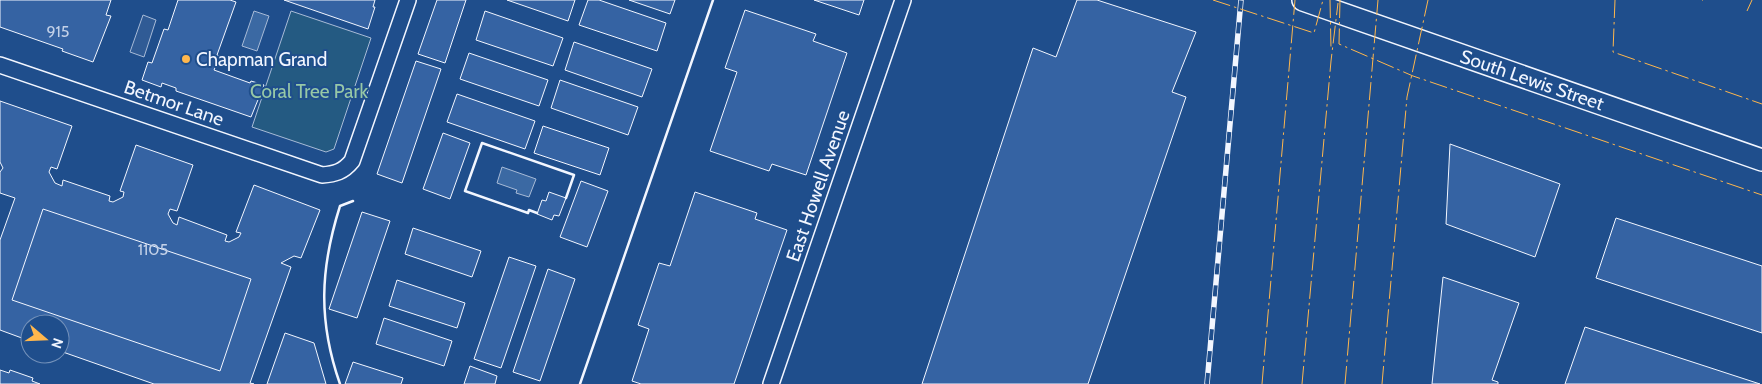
<svg xmlns="http://www.w3.org/2000/svg" width="1762" height="384" font-family="Cabin,sans-serif">
  <style>
    .green { fill: #245a82; stroke: #a8bbd7 }
    .parking { fill: #305b95; stroke: #a8bbd7 }
    .water { fill: #3b69a3; stroke: #a8bbd7 }
    .building { fill: #3563a3; stroke: #f2f6ff }
    .lines { fill: none; stroke-linecap: round; stroke-linejoin: round }
    .street-casing { stroke: #f2f6ff; stroke-width: 18 }
    .secondary-casing { stroke: #f2f6ff; stroke-width: 24 }
    .street { stroke: #1f4e8c; stroke-width: 15 }
    .secondary { stroke: #1f4e8c; stroke-width: 21 }
    .rail-casing { stroke: #f2f6ff; stroke-width: 5.5 }
    .rail { stroke: #1f4e8c; stroke-width: 4; stroke-dasharray: 11; stroke-linecap: butt }
    .wall { stroke: #f2f6ff; stroke-width: 2.5 }
    .power { stroke: #ffb74d; stroke-width: 1; stroke-dasharray: 18 4 2.5 4; stroke-linecap: butt }
    .poi-dot { fill: #ffb74d; stroke: #1f4e8c; stroke-width: 2 }
    .labels { text-anchor: middle; dominant-baseline: central; stroke-width: 4; stroke-linejoin: round; paint-order: stroke }
    .number-label { font-size: 16px; fill: #c3d1e8 }
    .poi-label { font-size: 19px; fill: #f2f6ff; stroke: #1f4e8c; text-anchor: start }
    .street-label { font-size: 19px; fill: #f2f6ff; stroke: #1f4e8c }
    .park-label { font-size: 19px; fill: #97c8a6; stroke: #1f4e8c }
  </style>
  <rect width="100%" height="100%" fill="#1f4e8c"/>
  <path class="green" d="M291,11l80,27 -37,111 -8,3 -74,-25z"/>
  <path class="parking" d="M143,15l13,5 -12,37 -14,-5z"/>
  <path class="water" d="M254,11l15,5 -12,35 -15,-5z
    M502,167l34,12 -7,18 -13,-4 1,-3 -20,-7z"/>
  <path class="building" d="M0,0h111l-5,15 5,1 -18,46 -31,-11 1,-2 -63,-22z
    M178,0h52l6,2 -19,53 3,1 -6,14 36,13 1,-2 13,4 -13,32 -75,-26v-3l-14,-5 -1,4 -19,-7 6,-18 4,1 12,-34 4,1z
    M284,0h91l-2,7h2l-7,22z
    M437,0h29l-21,63 -27,-9z
    M507,0h68l-7,21z
    M588,0h11l67,23 -9,28 -78,-26z
    M629,0h46l-5,14z
    M814,0h50l-5,15z
    M1077,0h20l99,32 -24,60 14,5 -98,287h-166l111,-336 23,9z
    M745,10l71,24 -3,7 34,12 -41,122 -34,-11 -3,7 -59,-20 27,-79 -12,-4z
    M485,11l78,27 -10,28 -77,-26z
    M574,42l78,27 -10,28 -77,-27z
    M469,53l79,27 -9,26 -79,-27z
    M416,61l25,8 -39,114 -25,-9z
    M560,80l78,27 -10,28 -77,-27z
    M457,94l78,27 -10,28 -78,-27z
    M0,101l72,25 -15,43 -6,-2 -2,5 6,11 7,3 1,-6 47,16 -1,5 4,1 10,-5 1,-5 -4,-1 16,-46 57,20 -16,46 -7,-2 -2,5 5,9 4,2 2,-8 48,18 -2,6 4,1 10,-5 2,-4 -5,-1 18,-47 66,25 -19,48 -7,-2 -13,7 10,4 -41,116 4,1h-100l-94,-33v-27h-30v17l-30,-11v-90l15,-42 -15,-5v-21l3,-4 -3,-6z
    M543,126l66,22 -9,27 -66,-22z
    M443,133l27,10 -20,56 -27,-10z
    M1450,144l110,40 -25,73 -89,-33z
    M581,181l27,10 -21,56 -27,-10z
    M549,192l17,6 -7,18 -5,-1 -2,5 -15,-6 5,-14 4,1z
    M695,192l62,21 -2,6 32,11 -53,154h-93l-9,-3 17,-52 -11,-4 21,-62 11,3z
    M43,209l208,70 -31,92 -208,-71z
    M362,212l28,9 -33,97 -28,-9z
    M1616,218l146,48v67l-166,-55z
    M413,228l68,23 -9,26 -67,-23z
    M509,257l27,9 -35,102 -27,-9z
    M548,269l27,10 -35,102 -27,-9z
    M1443,277l76,26 -27,77 6,2v2h-66z
    M397,280l68,23 -8,25 -68,-22z
    M384,318l68,23 -8,25 -68,-22z
    M1585,327l175,57h-195z
    M285,333l29,10 12,41h-59z
    M353,362l50,16 -2,6h-56z
    M470,366l27,10 -2,8h-31z
    M0,370l9,3 1,-3 23,8 -1,3 8,3h-40z"/>
  <g class="lines">
    <g class="street-casing">
      <path id="street" d="M0,65l322,110c13,-1 21,-3 30,-14l56,-161
        M771,384l132,-384"/>
    </g>
    <g class="secondary-casing">
      <path id="secondary" d="M1303,0l459,160"/>
    </g>
    <use href="#street" class="street"/>
    <use href="#secondary" class="secondary"/>
    <g class="rail-casing">
      <path id="rail" d="M1207,384l34,-384"/>
    </g>
    <use href="#rail" class="rail"/>
    <path class="wall" d="M537,213l-8,-3 -1,3 -63,-22 17,-48 92,32 -8,23
      M340,384c-22,-63 -20,-115 0,-178l13,-5
      M580,384l133,-384"/>
    <path class="power" d="M1213,0l101,33 9,-33
      M1330,0l1,48
      M1340,0l-1,44 74,32 349,119
      M1615,0l-2,52 149,52
      M1702,0h1
      M1747,11l5,-11
      M1262,384l33,-384
      M1302,384l29,-323 7,-58
      M1345,384l33,-384
      M1382,384l25,-287 21,-97"/>
  </g>
  <circle class="poi-dot" cx="186" cy="59" r="5"/>
  <g class="labels">
    <g class="number-label">
      <text x="58" y="31">915</text>
      <text x="153" y="249">1105</text>
    </g>
    <g class="poi-label">
      <text x="196" y="59">Chapman Grand</text>
    </g>
    <g class="street-label">
      <text transform="translate(1532 80) rotate(19)">South Lewis Street</text>
      <text transform="translate(174 103) rotate(19)">Betmor Lane</text>
      <text transform="translate(818 186) rotate(-71)">East Howell Avenue</text>
    </g>
    <g class="park-label">
      <text x="309" y="91">Coral Tree Park</text>
    </g>
  </g>
  <g transform="translate(45 339) rotate(109)"><circle r="24" fill="#1f4e8c" stroke="#7391ba"/>
  <path d="M0-4L9 19L0 12L-9 19Z" fill="#ffb74d"/>
  <text y="-8" font-size="14" font-weight="bold" text-anchor="middle" fill="#f2f6ff">N</text>
  </g>
</svg>
